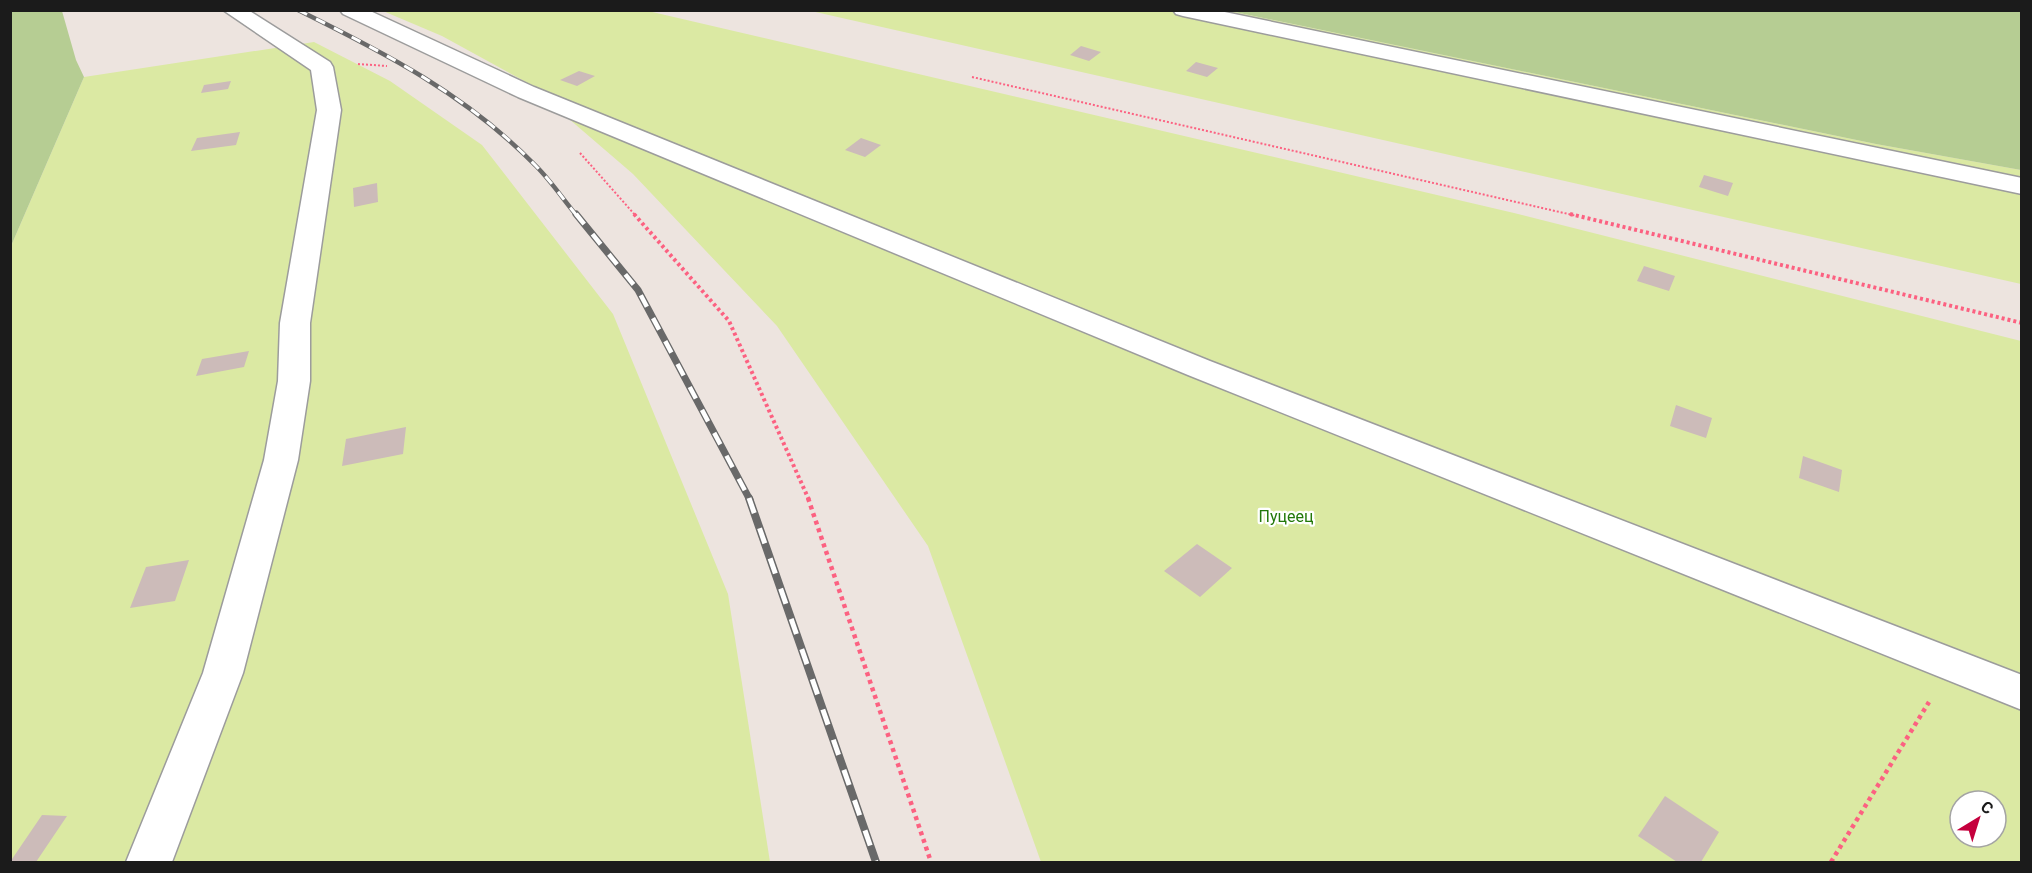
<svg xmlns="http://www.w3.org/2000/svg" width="2032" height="873" font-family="Roboto,sans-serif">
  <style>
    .grass { fill: #dbe9a3; fill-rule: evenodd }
    .forest { fill: #b6cd93 }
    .building { fill: #ccbbb9 }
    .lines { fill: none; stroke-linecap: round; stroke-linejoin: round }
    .minor-casing { stroke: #9c9c9c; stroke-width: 3 }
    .path-far2 { stroke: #fc6181; stroke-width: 2; stroke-dasharray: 2 2; stroke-linecap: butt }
    .path-far1 { stroke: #fc6181; stroke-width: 4; stroke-dasharray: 3 3; stroke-linecap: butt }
    .path { stroke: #fc6181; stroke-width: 4.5; stroke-dasharray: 4 4; stroke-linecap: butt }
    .minor { fill: #fff; fill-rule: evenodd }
    .rail-far2-casing { stroke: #696969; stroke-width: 4.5 }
    .rail-far1-casing { stroke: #696969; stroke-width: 7 }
    .rail-casing { stroke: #696969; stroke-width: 8 }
    .rail-far2 { stroke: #fff; stroke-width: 3; stroke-dasharray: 10; stroke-linecap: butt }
    .rail-far1 { stroke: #fff; stroke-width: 4.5; stroke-dasharray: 13; stroke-linecap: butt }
    .rail { stroke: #fff; stroke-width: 5; stroke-dasharray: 16; stroke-linecap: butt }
    .labels { text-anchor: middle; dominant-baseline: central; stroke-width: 4.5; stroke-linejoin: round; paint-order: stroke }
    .park-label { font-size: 16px; fill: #227809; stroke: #fff }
  </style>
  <rect width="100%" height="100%" fill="#ede4df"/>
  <path class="grass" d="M383,11h265l866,202 507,128v521h-980l-113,-316 -151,-220 -144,-152 -107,-92 -84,-46zM1960,801h36v36h-36z
    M811,11h419l646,133 145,26v114z
    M314,42l76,39 92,64 131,169 115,280 42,268h-759v-616l73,-169z"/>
  <path class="forest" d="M11,10l51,1 14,49 8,17 -73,169z
    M1230,11h791v159l-145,-26z"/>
  <path class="building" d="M1081,46l20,6 -12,9 -19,-6z
    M1196,62l22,6 -11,9 -21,-6z
    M579,71l16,5 -18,10 -17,-6z
    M231,81l-3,8 -27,4 3,-8z
    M240,132l-4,13 -45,6 6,-13z
    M861,138l20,7 -16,12 -20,-7z
    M1704,175l29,8 -5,13 -29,-9z
    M377,183l1,19 -24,5 -1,-19z
    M1644,266l31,10 -6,15 -32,-10z
    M249,351l-5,16 -48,9 6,-17z
    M1676,405l36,13 -6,20 -36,-12z
    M406,427l-3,27 -61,12 4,-27z
    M1803,456l39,14 -3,22 -40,-14z
    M1197,544l35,24 -32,29 -36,-26z
    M189,560l-14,41 -45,7 16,-41z
    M1665,796l54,36 -18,30h-24l-39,-26z
    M42,815l25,1 -31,46h-26z"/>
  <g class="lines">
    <g class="minor-casing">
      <path id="minor" d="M223,10h25l82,52 3,5 8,43 -31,213v58l-12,79 -55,213 -71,189h-46l77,-189 61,-213 14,-79 2,-58 37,-213 -6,-40z
        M340,10h28l166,77 676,274 812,314v35l-834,-335 -670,-278 -175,-83z
        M1173,10h42l807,168v16l-839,-178 -7,-2z"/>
    </g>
    <path class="path-far2" d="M358,64l29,2
      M972,77l605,139
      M580,153l56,63"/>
    <path class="path-far1" d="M634,214l95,107 80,179
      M1570,214l452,109"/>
    <path class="path" d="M808,498l123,364
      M1831,862l98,-160"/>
    <use href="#minor" class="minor"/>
    <g class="rail-far2-casing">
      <path id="rail-far2" d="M298,10c87,43 169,85 238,156 15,15 27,33 41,50"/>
    </g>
    <g class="rail-far1-casing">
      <path id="rail-far1" d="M576,214l62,76 112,210"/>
    </g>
    <g class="rail-casing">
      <path id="rail" d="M749,498l127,364"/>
    </g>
    <use href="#rail-far2" class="rail-far2"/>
    <use href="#rail-far1" class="rail-far1"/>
    <use href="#rail" class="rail"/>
  </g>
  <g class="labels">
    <g class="park-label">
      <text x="1286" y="516">Пуцеец</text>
    </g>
  </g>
  <rect width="2032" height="873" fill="none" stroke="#1b1b1b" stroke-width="24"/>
  <g transform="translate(1978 819) rotate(38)"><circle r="28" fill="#ffffff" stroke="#a4a4a4" stroke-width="1.5"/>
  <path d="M0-4.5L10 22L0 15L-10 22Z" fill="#c5003d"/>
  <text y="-9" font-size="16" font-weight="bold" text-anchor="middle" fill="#1b1b1b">С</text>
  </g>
</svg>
